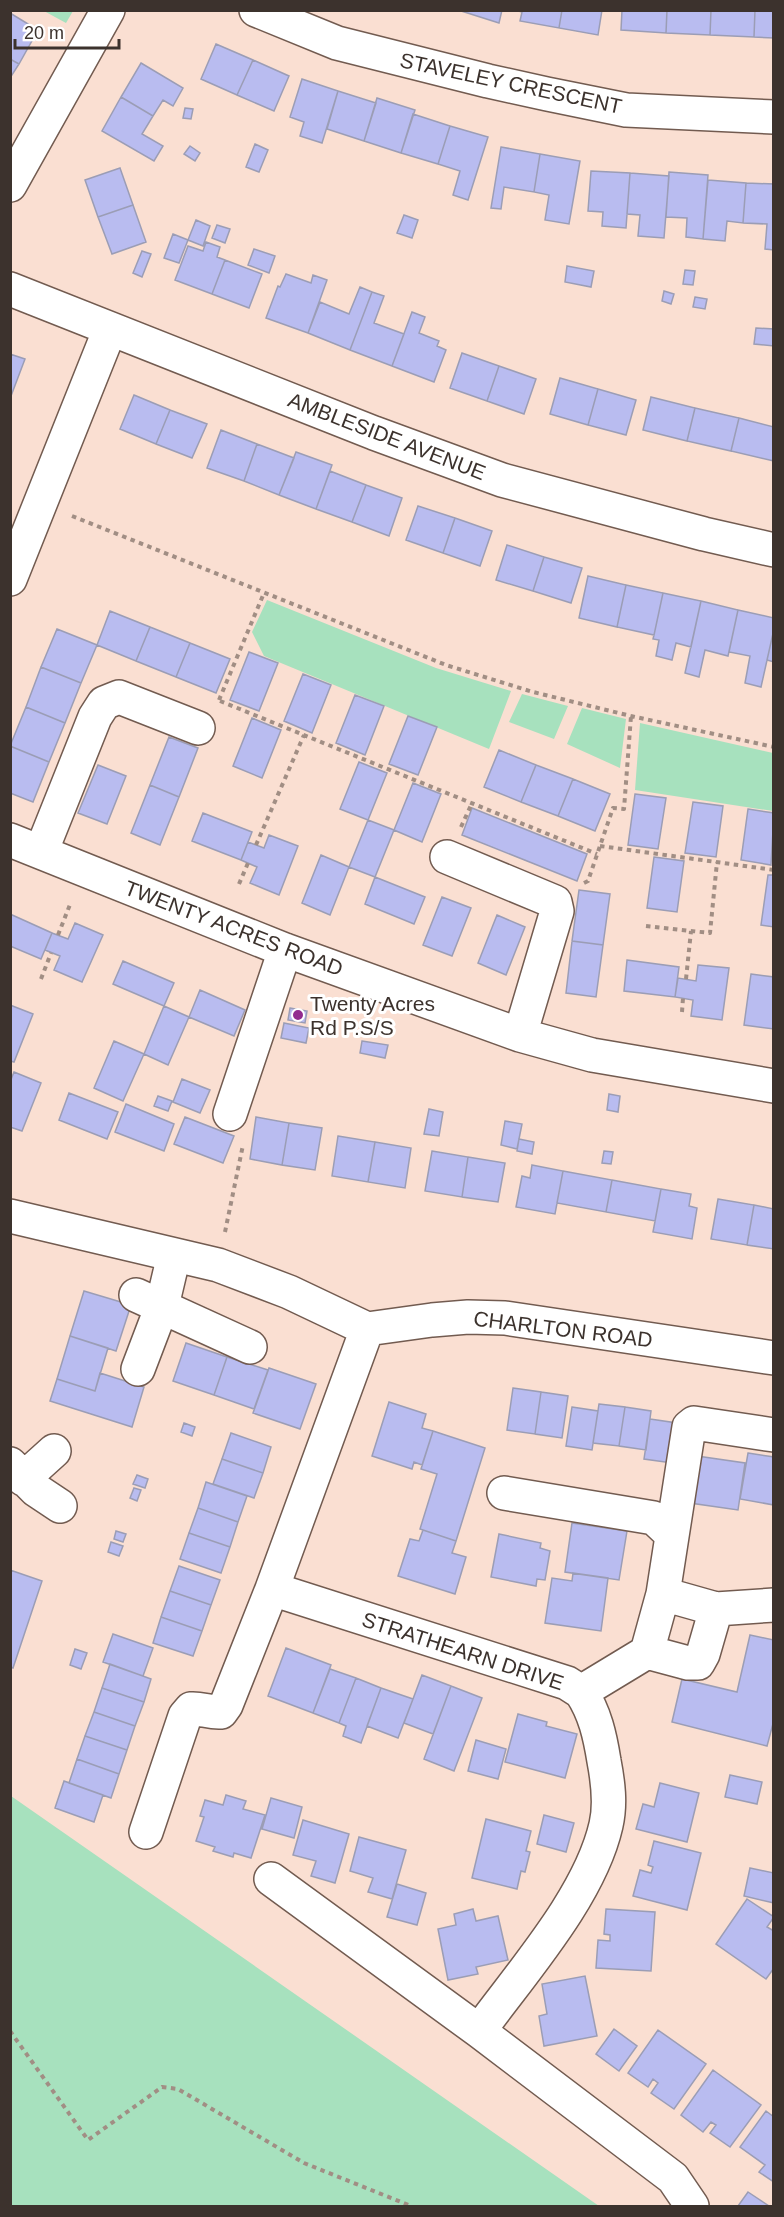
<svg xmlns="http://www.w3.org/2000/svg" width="784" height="2217" font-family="Arial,sans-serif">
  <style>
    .green { fill: #a7e1be }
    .building { fill: #b9bcf0; stroke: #9b9db5; stroke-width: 1.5 }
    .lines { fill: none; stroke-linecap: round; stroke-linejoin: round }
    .minor-casing { stroke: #725b50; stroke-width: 36 }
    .path { stroke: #a18e84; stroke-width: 4; stroke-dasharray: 4.5 4.5; stroke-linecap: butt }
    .minor { stroke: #fff; stroke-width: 33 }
    .poi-dot { fill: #922b8f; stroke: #fff; stroke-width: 2 }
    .labels { text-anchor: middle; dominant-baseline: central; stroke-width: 6; stroke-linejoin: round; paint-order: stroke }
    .street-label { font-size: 21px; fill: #3c322d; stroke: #fff }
    .poi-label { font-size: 21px; fill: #3c322d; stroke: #fff; text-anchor: start }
  </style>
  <rect width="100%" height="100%" fill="#fadfd2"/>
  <path class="green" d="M44,11h29l-7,12z
    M267,600l169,68 75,23 -22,58 -225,-93 -12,-24z
    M522,694l46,12 -14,33 -45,-17z
    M582,708l44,11 -6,49 -53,-24z
    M640,723l133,30v58l-138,-21z
    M11,1796l588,410h-588z"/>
  <path class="building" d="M458,10h44l-3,13z
    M515,10h47l-3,18 -39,-7 2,-9z
    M562,10h40l-4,25 -39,-7z
    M622,10h45l-1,23 -45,-3z
    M667,10h44l-1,25 -44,-2z
    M711,10h44l-1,27 -44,-2z
    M755,10h19v28l-20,-1z
    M10,13l28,17 -19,34 -9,-5z
    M216,44l37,16 -16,35 -36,-16z
    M10,59l9,5 -9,14z
    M253,60l36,16 -15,35 -37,-16z
    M141,63l42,25 -10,18 -10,-6 -10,16 -32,-19z
    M302,79l36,12 -16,52 -22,-7 4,-14 -14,-5z
    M338,91l38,12 -12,38 -37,-12z
    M121,97l32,19 -11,18 21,12 -9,15 -52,-30z
    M377,98l38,12 -14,43 -37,-12z
    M185,108l8,1 -2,10 -8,-1z
    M413,114l37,12 -12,38 -37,-11z
    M450,126l38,11 -20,63 -15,-5 7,-24 -22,-7z
    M255,144l13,6 -9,22 -13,-5z
    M190,146l10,7 -5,8 -11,-7z
    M501,147l39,7 -6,38 -30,-5 -3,22 -10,-1z
    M540,154l40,7 -11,63 -24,-4 4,-25 -15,-3z
    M120,168l13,37 -35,12 -13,-37z
    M591,171l39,2 -4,55 -24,-2 1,-14 -15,-1z
    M669,172l39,3 -5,64 -17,-2 1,-19 -21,-1z
    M630,173l39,3 -5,62 -26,-2 2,-21 -13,-1z
    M708,180l38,3 -3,40 -16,-2 -2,20 -22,-2z
    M746,183l28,1v66l-9,-1 2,-25 -24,-1z
    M133,205l13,37 -34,12 -14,-37z
    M404,215l14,5 -6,18 -15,-5z
    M196,220l14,6 -7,20 -15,-6z
    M217,225l13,4 -5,14 -13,-5z
    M173,234l15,6 -9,23 -15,-5z
    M206,242l14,5 -3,10 8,3 -13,34 -37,-14 13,-34 15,5z
    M254,249l21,7 -6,17 -21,-8z
    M142,251l9,3 -9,23 -9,-4z
    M225,260l37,14 -13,34 -37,-14z
    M567,266l27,5 -3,16 -26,-5z
    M685,270l10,1 -2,14 -10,-1z
    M286,274l25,9 2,-8 14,5 -19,53 -42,-15 12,-32 2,1z
    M360,287l12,5 -22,58 -42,-17 12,-31 29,12z
    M664,291l10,3 -3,10 -9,-3z
    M372,292l12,4 -10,27 30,11 -12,32 -42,-16z
    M695,297l12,2 -2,10 -12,-2z
    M412,312l13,5 -6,16 20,8 -2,5 9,4 -12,32 -42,-16z
    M756,328l18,1v17l-20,-2z
    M462,353l37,13 -12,35 -37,-13z
    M10,354l15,5 -14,37h-1z
    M499,366l37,13 -12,35 -37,-13z
    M560,378l38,11 -10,36 -38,-11z
    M598,389l38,11 -10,35 -38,-10z
    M134,395l36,15 -14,34 -36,-15z
    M651,397l44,11 -8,33 -44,-11z
    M695,408l44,10 -8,33 -44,-10z
    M170,410l37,14 -15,34 -36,-14z
    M739,418l35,9v34l-43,-10z
    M221,430l36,14 -13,37 -37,-13z
    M257,444l37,14 -15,37 -35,-14z
    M296,452l36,13 -16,44 -37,-14z
    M330,471l36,14 -14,37 -36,-13z
    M366,485l36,13 -13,38 -37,-14z
    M418,506l37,12 -12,35 -37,-13z
    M455,518l37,13 -12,35 -37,-13z
    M507,545l37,12 -11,34 -37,-11z
    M544,557l38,11 -11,35 -38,-12z
    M588,576l38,9 -9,42 -38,-9z
    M626,585l37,8 -9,42 -37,-8z
    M663,593l38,8 -10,46 -15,-4 -4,17 -16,-4 3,-16 -6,-1 1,-4z
    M701,601l37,9 -10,46 -23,-6 -6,27 -14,-4z
    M738,610l36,8v11l-13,58 -16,-4 5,-27 -21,-4z
    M110,611l40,16 -14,34 -39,-16z
    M150,627l40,16 -14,34 -40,-16z
    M57,629l40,16 -16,38 -40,-16z
    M774,629v33l-7,-2z
    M190,643l40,16 -14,34 -40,-16z
    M249,652l29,11 -19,48 -29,-11z
    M41,667l40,16 -16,40 -39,-16z
    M303,674l28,11 -19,48 -28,-12z
    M355,695l29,11 -19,49 -29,-12z
    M26,707l39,16 -16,39 -39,-16z
    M408,716l29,11 -19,48 -29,-11z
    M252,718l29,12 -19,48 -29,-12z
    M169,737l29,11 -19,49 -29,-12z
    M10,746l39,16 -16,40 -23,-9z
    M499,750l37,15 -15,37 -37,-15z
    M359,762l28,11 -19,47 -28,-11z
    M98,765l28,11 -19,48 -29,-11z
    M536,765l37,14 -15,37 -37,-14z
    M573,779l37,15 -15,37 -37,-15z
    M413,783l28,11 -19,48 -28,-12z
    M150,785l29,12 -19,48 -29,-12z
    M635,794l31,4 -8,51 -30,-4z
    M693,802l30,4 -7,51 -31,-4z
    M472,808l115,46 -10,27 -115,-46z
    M748,809l26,4 -3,52 -30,-5z
    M203,813l49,19 -11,28 -49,-19z
    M368,820l26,10 -19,47 -26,-10z
    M269,835l29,11 -19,49 -29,-12 7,-16 -16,-7 7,-18 16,6z
    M321,855l28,12 -19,48 -28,-12z
    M654,857l30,4 -7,51 -30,-4z
    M768,875h6v52l-13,-2z
    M375,877l50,20 -11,27 -49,-20z
    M579,890l31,4 -7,51 -31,-4z
    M442,897l29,11 -19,48 -29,-11z
    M10,914l42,19 -11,26 -31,-13z
    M497,915l28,12 -19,48 -28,-12z
    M75,923l28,12 -21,47 -28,-12 6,-14 -15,-6 7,-17 16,6z
    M572,941l31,4 -7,52 -30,-4z
    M627,960l52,7 -4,30 -51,-6z
    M123,961l51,22 -10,23 -51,-22z
    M698,965l31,3 -7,52 -31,-4 2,-16 -18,-3 3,-19 18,3z
    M751,974l23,3v52l-30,-4z
    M200,990l45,20 -11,26 -45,-19z
    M10,1005l23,9 -19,48 -4,-1z
    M164,1006l25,11 -21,48 -24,-11z
    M290,1008l17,3 -2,12 -17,-3z
    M284,1023l25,5 -3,15 -25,-5z
    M114,1041l30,13 -21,47 -29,-13z
    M362,1041l26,4 -3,13 -25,-5z
    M14,1072l27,11 -19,48 -12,-4v-45z
    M182,1079l28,11 -10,23 -27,-11z
    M69,1093l49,19 -11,27 -48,-19z
    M609,1094l11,2 -2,16 -11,-2z
    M158,1096l14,5 -4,10 -14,-5z
    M126,1104l48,20 -10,27 -49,-19z
    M429,1109l14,3 -4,24 -15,-2z
    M185,1117l49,19 -11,27 -49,-19z
    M256,1117l33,6 -7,42 -32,-6z
    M505,1121l17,3 -5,25 -16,-4z
    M289,1123l33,5 -7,42 -33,-5z
    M338,1136l37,6 -7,40 -36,-6z
    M519,1139l15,3 -2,12 -15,-3z
    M375,1142l36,6 -6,40 -37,-6z
    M432,1151l36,6 -6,40 -37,-6z
    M604,1151l9,1 -2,12 -9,-1z
    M468,1157l37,6 -7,39 -36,-5z
    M532,1165l31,6 -8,43 -39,-7 6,-31 8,2z
    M563,1171l49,9 -6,32 -49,-9z
    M612,1180l49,9 -6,32 -49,-9z
    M661,1189l30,5 -2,12 8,2 -5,31 -39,-7z
    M718,1199l36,6 -7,40 -36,-6z
    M754,1205l20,4v40l-27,-4z
    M84,1291l47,14 -15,46 -46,-15z
    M70,1336l38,12 -13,43 -38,-12z
    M186,1343l41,14 -13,38 -41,-14z
    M227,1357l41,13 -14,39 -40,-14z
    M269,1368l47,16 -16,45 -47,-16z
    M100,1373l44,14 -12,40 -82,-26 7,-22 38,12z
    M513,1388l28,4 -6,42 -28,-4z
    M541,1392l27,4 -6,42 -27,-4z
    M389,1402l37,12 -4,14 11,3 -11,34 -8,-3 -2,7 -40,-13z
    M599,1404l26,3 -6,39 -26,-3z
    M572,1407l26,4 -6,39 -26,-4z
    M625,1407l26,4 -5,39 -27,-4z
    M650,1419l27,4 -5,40 -28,-4z
    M184,1423l11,4 -3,9 -11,-4z
    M433,1431l52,17 -29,93 -36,-12 17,-55 -16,-5z
    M231,1433l40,14 -8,26 -41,-14z
    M748,1453l26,4v48l-34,-6z
    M697,1456l48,7 -7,47 -48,-7z
    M222,1459l41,14 -9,25 -41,-14z
    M137,1475l11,4 -3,9 -12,-4z
    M206,1482l41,14 -9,26 -40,-14z
    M134,1488l7,2 -4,11 -7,-3z
    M198,1508l40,14 -8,25 -41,-14z
    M572,1523l55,8 -8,49 -54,-8z
    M423,1530l33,11 -4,12 14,4 -11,37 -57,-18 12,-37 9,2z
    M116,1531l10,3 -3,8 -9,-3z
    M189,1533l41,14 -9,26 -41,-14z
    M499,1534l42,9 -1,5 10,3 -5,29 -8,-1 -1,7 -45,-9z
    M111,1542l12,4 -4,10 -11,-4z
    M179,1566l41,14 -9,25 -41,-14z
    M10,1570l32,11 -29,87 -3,-1z
    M573,1573l35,5 -7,53 -56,-8 7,-45 20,3z
    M170,1591l41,14 -9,26 -41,-14z
    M161,1617l41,14 -9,25 -40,-13z
    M113,1634l40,14 -10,28 -40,-14z
    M750,1635l24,5v80l-7,26 -95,-24 10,-43 55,13z
    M286,1648l45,17 -18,48 -45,-17z
    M75,1649l12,4 -6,16 -11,-4z
    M110,1664l41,15 -7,23 -42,-14z
    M330,1669l26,9 -17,45 -26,-10z
    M422,1675l29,11 -18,48 -29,-11z
    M356,1678l25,10 -20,55 -18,-7 3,-10 -7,-3z
    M451,1686l31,12 -28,73 -30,-12z
    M102,1688l42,14 -9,24 -41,-14z
    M381,1688l32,11 -15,39 -31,-12z
    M94,1712l41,14 -8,24 -42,-14z
    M518,1714l29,8 -1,4 31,8 -12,44 -60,-16z
    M85,1736l42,14 -8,24 -42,-15z
    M476,1740l30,9 -8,30 -30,-8z
    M77,1759l42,15 -8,24 -42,-15z
    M730,1775l32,7 -5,22 -32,-7z
    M64,1781l39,14 -9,27 -39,-14z
    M660,1783l39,10 -12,49 -51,-13 7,-25 11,3z
    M226,1795l20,6 -3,8 22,6 -14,43 -17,-5 -1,4 -20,-6 2,-4 -19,-6 8,-24 -4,-1 5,-16 18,5z
    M271,1798l31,9 -8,31 -32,-9z
    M544,1815l30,8 -8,29 -29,-8z
    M486,1819l45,12 -5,20 4,1 -5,20 -4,-1 -4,18 -45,-11z
    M303,1820l46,14 -14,49 -24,-7 5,-15 -23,-6z
    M359,1837l47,13 -14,49 -24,-7 5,-14 -23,-7z
    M654,1841l47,12 -14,57 -54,-14 7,-26 11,3 2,-6 -5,-2z
    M750,1868l24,5v30l-30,-7z
    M397,1884l29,9 -9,32 -30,-8z
    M747,1899l27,18 -7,10 7,4v37l-8,11 -50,-35z
    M473,1909l3,12 22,-5 10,44 -32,7 2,7 -30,6 -10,-51 18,-4 -2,-11z
    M606,1909l49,3 -4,59 -55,-3 2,-28 12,1v-6l-6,-1z
    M585,1976l12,60 -53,10 -5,-30 8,-2 -5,-30z
    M614,2029l23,17 -18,25 -23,-17z
    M658,2030l48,34 -32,45 -23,-16 7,-10 -5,-4 -5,8 -20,-14z
    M713,2070l48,35 -31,42 -20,-14 6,-8 -5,-3 -8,10 -22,-17z
    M766,2111l8,6v65l-15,-10 6,-7 -25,-18z
    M748,2192l21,14h-31z"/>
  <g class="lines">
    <g class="minor-casing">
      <path id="minor" d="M256,10l81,33 151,38 59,13 79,16 148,7
        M10,185l98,-175
        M10,289l364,144 128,47 202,54 70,16
        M10,579l100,-250
        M10,840l275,110 235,85 72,20 182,31
        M41,852l54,-135 9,-14 15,-6 79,31
        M447,857l108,45 2,9 -37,124
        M230,1114l55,-164
        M10,1216l208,49 71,27 78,37 65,-9 36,-3 37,1 269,40
        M136,1295l114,52
        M367,1329l-95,260 295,94 14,9 66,-40 16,-58 53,15 58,-4
        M138,1369l24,-63 12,-51
        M10,1464l26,26 24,16
        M23,1479l31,-28
        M504,1493l150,25 18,17
        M663,1594l26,-167 5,-4 80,12
        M647,1652l41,11h10l5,-9 13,-45
        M146,1832l39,-116 6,-7c10,-1 19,4 30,3l5,-7 46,-116
        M271,1879l208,152 194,147 19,28
        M479,2031c43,-59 111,-135 127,-206 5,-21 2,-43 -2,-64 -4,-25 -9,-48 -23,-69"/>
    </g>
    <path class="path" d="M72,516l374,149 87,27 98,24 143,31
      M219,700l45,-107
      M220,701l377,153
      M461,827l11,-24
      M256,845l48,-110
      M600,846l174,24
      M584,883l4,-2 25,-73 11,1 7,-93
      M239,884l9,-21
      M646,926l64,7 7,-71
      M58,935l13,-33
      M41,979l10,-26
      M686,979l5,-48
      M682,1012l1,-14
      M225,1232l18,-87
      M10,2031l78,109 74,-53 16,2 126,74 107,43"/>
    <use href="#minor" class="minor"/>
  </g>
  <circle class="poi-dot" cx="298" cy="1015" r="6"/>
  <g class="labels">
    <g class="street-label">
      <text transform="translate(511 83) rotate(12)">STAVELEY CRESCENT</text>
      <text transform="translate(387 436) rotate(21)">AMBLESIDE AVENUE</text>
      <text transform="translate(234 928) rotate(21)">TWENTY ACRES ROAD</text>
      <text transform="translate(563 1329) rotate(7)">CHARLTON ROAD</text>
      <text transform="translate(463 1651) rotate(18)">STRATHEARN DRIVE</text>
    </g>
    <g class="poi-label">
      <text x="310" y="1003">Twenty Acres<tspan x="310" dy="24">Rd P.S/S</tspan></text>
    </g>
  </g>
  <rect width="784" height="2217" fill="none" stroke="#3c322d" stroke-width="24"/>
  <path d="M15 39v9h104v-9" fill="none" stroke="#3c322d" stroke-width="3"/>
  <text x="24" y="39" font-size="18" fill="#3c322d" stroke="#ffffff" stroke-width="4.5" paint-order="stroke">20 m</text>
</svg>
